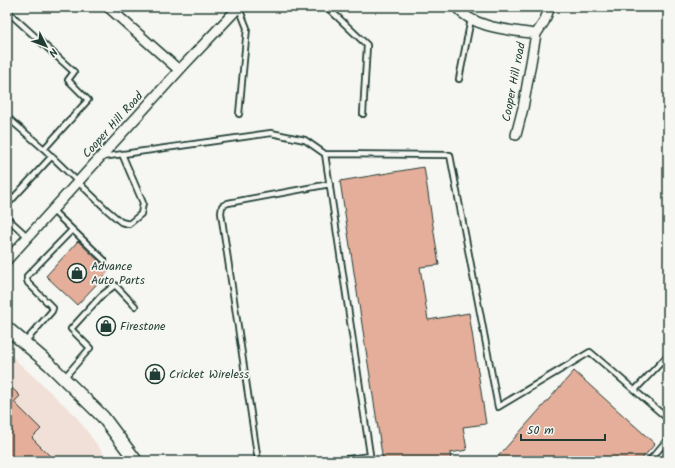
<svg xmlns="http://www.w3.org/2000/svg" width="675" height="468" font-family="Kalam,sans-serif">
  <style>
    .built { fill: #f1e0d8 }
    .building { fill: #e5ae9a; stroke: #1f3d34 }
    .lines { fill: none; stroke-linecap: round; stroke-linejoin: round }
    .lane-casing { stroke: #1f3d34; stroke-width: 8 }
    .street-casing { stroke: #1f3d34; stroke-width: 12 }
    .secondary-casing { stroke: #1f3d34; stroke-width: 15 }
    .lane { stroke: #f6f6f2; stroke-width: 4.5 }
    .street { stroke: #f6f6f2; stroke-width: 9 }
    .secondary { stroke: #f6f6f2; stroke-width: 12 }
    .labels { text-anchor: middle; dominant-baseline: central; stroke-width: 3.5; stroke-linejoin: round; paint-order: stroke }
    .street-label { font-size: 12px; fill: #1f3d34; stroke: #f6f6f2 }
    .poi-label { font-size: 12px; fill: #1f3d34; stroke: #f6f6f2; text-anchor: start }
  </style>
  <rect width="100%" height="100%" fill="#f6f6f2"/>
  <filter id="ink" filterUnits="userSpaceOnUse"><feTurbulence type="fractalNoise" baseFrequency=".025" numOctaves="2"/><feDisplacementMap in="SourceGraphic" scale="8" xChannelSelector="R" yChannelSelector="G"/><feConvolveMatrix kernelMatrix="1 2 1 2 8 2 1 2 1" color-interpolation-filters="sRGB"/></filter>
  <g filter="url(#ink)">
    <path class="built" d="M7,352l68,63 34,46h-102z"/>
    <path class="building" d="M424,167l15,98 -19,2 8,53 41,-7 17,111 -23,3 4,23 -17,3 1,8h-68l-43,-280z
      M78,241l31,30 -32,34 -31,-29z
      M574,371l81,73 -15,17h-146z
      M8,384l12,12 -6,6 27,27 -9,9 23,23h-48z"/>
    <g class="lines">
      <g class="lane-casing">
        <path id="lane" d="M327,7l40,38 -4,69
          M239,8l8,20 -8,86
          M7,11l67,61 -6,8 20,20 -44,49 63,61 14,12 8,2 12,-10 2,-11 -21,-49
          M459,79l12,-60
          M7,117l37,32
          M325,154l125,1 48,252 92,-55 78,67
          M102,157l169,-24 34,7 20,14 46,307
          M7,205l45,-49
          M52,210l52,50
          M7,218l21,19
          M25,342l27,-31 1,-3 -25,-25 -1,-3v-4l45,-46
          M64,378l26,-30 -19,-19 30,-33 14,-11 20,21
          M635,390l33,-35
          M258,461l-37,-248 1,-7 6,-3 102,-19
          M333,461l37,-5
          M649,461l19,-22"/>
      </g>
      <g class="street-casing">
        <path id="street" d="M108,7l71,63
          M456,7c17,21 54,23 80,27
          M516,135l7,-27 13,-74 8,-12 6,-15
          M7,260l177,-195 55,-58"/>
      </g>
      <g class="secondary-casing">
        <path id="secondary" d="M7,328l42,36 54,53 33,44"/>
      </g>
      <use href="#lane" class="lane"/>
      <use href="#street" class="street"/>
      <use href="#secondary" class="secondary"/>
    </g>
  </g>
  <defs>
    <g id="shop-ring" transform="scale(1)"><circle r="9.5" fill="#f6f6f2" stroke="#1f3d34" stroke-width="1.5"/><path d="M-5-2.5h2.3a2.7 3.5 0 0 1 5.4 0H5L5.5 6h-11ZM-1.5-2.5h3a1.5 2.3 0 0 0-3 0Z" fill="#1f3d34"/></g>
  </defs>
  <g fill-rule="evenodd">
    <use href="#shop-ring" x="77" y="273"/>
    <use href="#shop-ring" x="106" y="326"/>
    <use href="#shop-ring" x="155" y="374"/>
  </g>
  <g class="labels">
    <g class="street-label">
      <text transform="translate(514 82) rotate(-79)">Cooper Hill road</text>
      <text transform="translate(113 125) rotate(-48)">Cooper Hill Road</text>
    </g>
    <g class="poi-label">
      <text x="91" y="266">Advance<tspan x="91" dy="14">Auto Parts</tspan></text>
      <text x="120" y="326">Firestone</text>
      <text x="169" y="374">Cricket Wireless</text>
    </g>
  </g>
  <rect width="675" height="468" fill="none" stroke="#f6f6f2" stroke-width="24"/>
  <rect x="12" y="12" width="651" height="444" fill="none" stroke="#1f3d34" stroke-width="1.5" filter="url(#ink)"/>
  <g transform="translate(46 46) rotate(132)" stroke="#f6f6f2" stroke-width="3" paint-order="stroke">
  <path d="M0-3L7 15L0 10L-7 15Z" fill="#1f3d34"/>
  <text y="-6" font-size="11" font-weight="bold" text-anchor="middle" fill="#1f3d34">N</text>
  </g>
  <path d="M521 434v6h84v-6" fill="none" stroke="#1f3d34" stroke-width="2"/>
  <text x="527" y="434" font-size="12" fill="#1f3d34" stroke="#f6f6f2" stroke-width="3" paint-order="stroke">50 m</text>
</svg>
